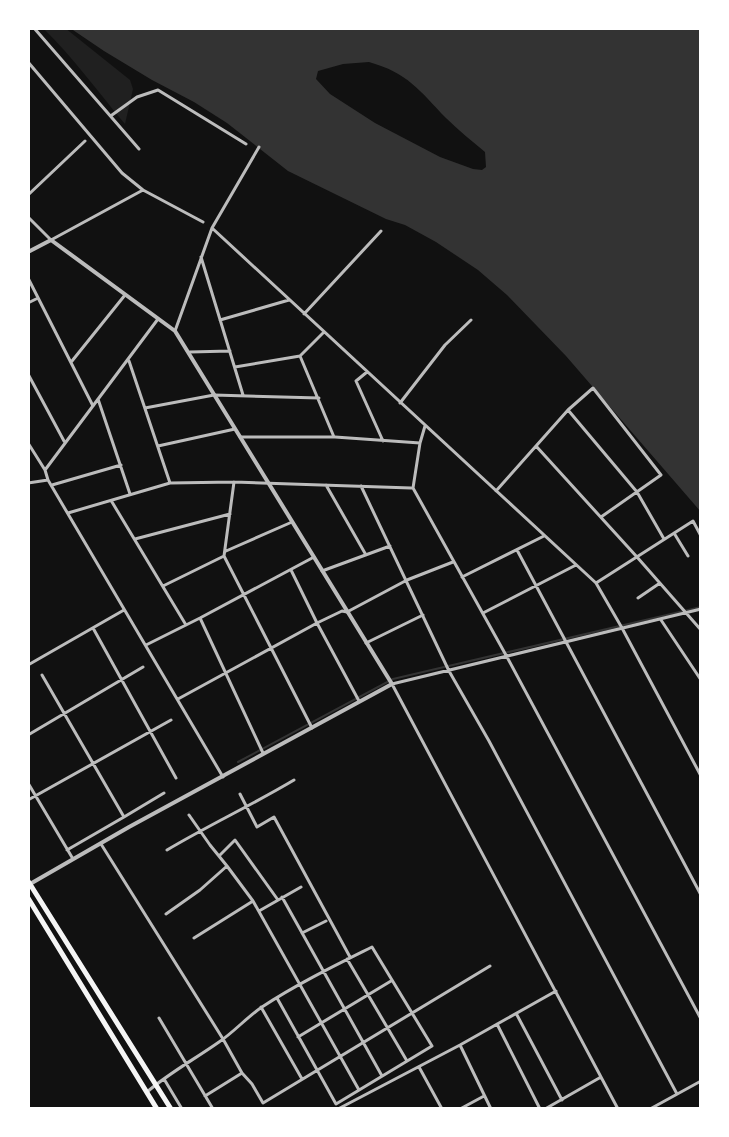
<svg xmlns="http://www.w3.org/2000/svg" width="729" height="1137" font-family="'Noto Serif',serif">
  <style>
    .green { fill: #202020 }
    .water { fill: #333; fill-rule: evenodd }
    .lines { fill: none; stroke-linecap: round; stroke-linejoin: round }
    .stream { stroke: #333; stroke-width: 2 }
    .minor { stroke: #bcbcbc; stroke-width: 3 }
    .tertiary { stroke: #bcbcbc; stroke-width: 4 }
    .trunk { stroke: #f5f5f5; stroke-width: 5 }
  </style>
  <rect width="100%" height="100%" fill="#111"/>
  <path class="green" d="M43,28h22l65,52 3,9 -8,35c-27,-32 -52,-67 -82,-96z"/>
  <path class="water" d="M70,28h631v484l-135,-156 -59,-61 -29,-25 -42,-28 -31,-17 -19,-6 -98,-48 -61,-48 -33,-21 -42,-22 -48,-29zM369,62c39,11 50,28 77,56 12,12 26,23 39,34l1,15 -4,3 -9,-1 -33,-12 -65,-34 -45,-29 -14,-15 2,-8 25,-7z"/>
  <g class="lines">
    <path class="stream" d="M238,762l155,-83 308,-72"/>
    <path class="minor" d="M34,28l105,121
      M28,62l94,111 21,17 60,32
      M112,115l25,-18 21,-7 88,54
      M28,195l57,-54
      M28,217l23,23 92,-50
      M212,228l384,355 26,45 79,148
      M201,257l42,138
      M28,278l65,128
      M28,303l10,-5
      M304,314l77,-83
      M220,320l69,-20
      M175,331l37,-103 47,-81
      M190,352l40,-1
      M300,356l34,81
      M72,361l53,-66
      M129,361l41,122
      M235,367l65,-11 24,-24
      M367,372l-11,9 27,60
      M28,374l36,67
      M98,399l32,95
      M400,403l45,-58 26,-25
      M145,408l69,-13 105,3
      M568,410l69,82 27,47
      M425,426l-5,17 -7,45 94,169 194,362
      M240,437h95l85,6
      M28,443l17,27 3,10 175,297
      M158,446l77,-17
      M536,446l101,111 64,73
      M45,470l113,-151
      M234,482l-10,74 88,172
      M28,483l20,-3
      M52,485l69,-20
      M326,485l40,70
      M361,486l88,185 40,70 188,353
      M496,491l72,-81 25,-22 68,87 -60,42
      M112,502l74,123
      M68,513l102,-30 64,-1 177,6
      M674,533l14,23
      M135,539l95,-25
      M517,550l184,345
      M226,551l66,-29
      M291,570l26,53 42,78
      M322,571l68,-25
      M462,577l82,-41
      M596,583l97,-62 8,15
      M163,586l61,-30
      M638,598l22,-15
      M483,613l93,-48
      M200,618l63,135
      M661,620l40,60
      M93,628l83,150
      M366,643l57,-28
      M146,645l54,-27 114,-61
      M28,665l96,-55
      M42,675l82,142 -57,33
      M178,699l139,-76 25,-12 5,1 60,-32 46,-18
      M28,735l115,-68
      M28,783l45,76
      M240,794l17,33 17,-10 76,140
      M28,800l143,-80
      M124,817l40,-24
      M101,844l122,195 19,34 10,11 11,19 227,-137
      M167,850c42,-25 85,-45 127,-70
      M219,856l16,-16 43,60
      M227,866l26,35 106,189
      M282,897l100,179
      M259,911l42,-24
      M166,914l34,-24 27,-24 -17,-21 -21,-30
      M302,933l24,-12
      M194,938l59,-37
      M347,959l60,102
      M261,1007l41,72
      M517,1015l45,85
      M159,1018l54,91
      M497,1024l43,85
      M298,1037l93,-56
      M460,1045l31,64
      M419,1067l23,42
      M164,1079l18,30
      M147,1092c22,-19 48,-33 72,-50 15,-10 28,-25 43,-35 35,-23 74,-42 110,-60l60,99 -96,58 -59,-106
      M205,1096l37,-23
      M338,1109l122,-64 96,-54
      M460,1109l24,-13
      M545,1109l56,-32
      M618,1109l-226,-425 309,-75
      M650,1109l51,-28"/>
    <path class="tertiary" d="M28,252l23,-12 124,91 217,353 -263,143 -99,57"/>
    <path class="trunk" d="M28,881l143,228
      M28,898l129,211"/>
  </g>
  <rect width="729" height="1137" fill="none" stroke="#ffffff" stroke-width="60"/>
</svg>
